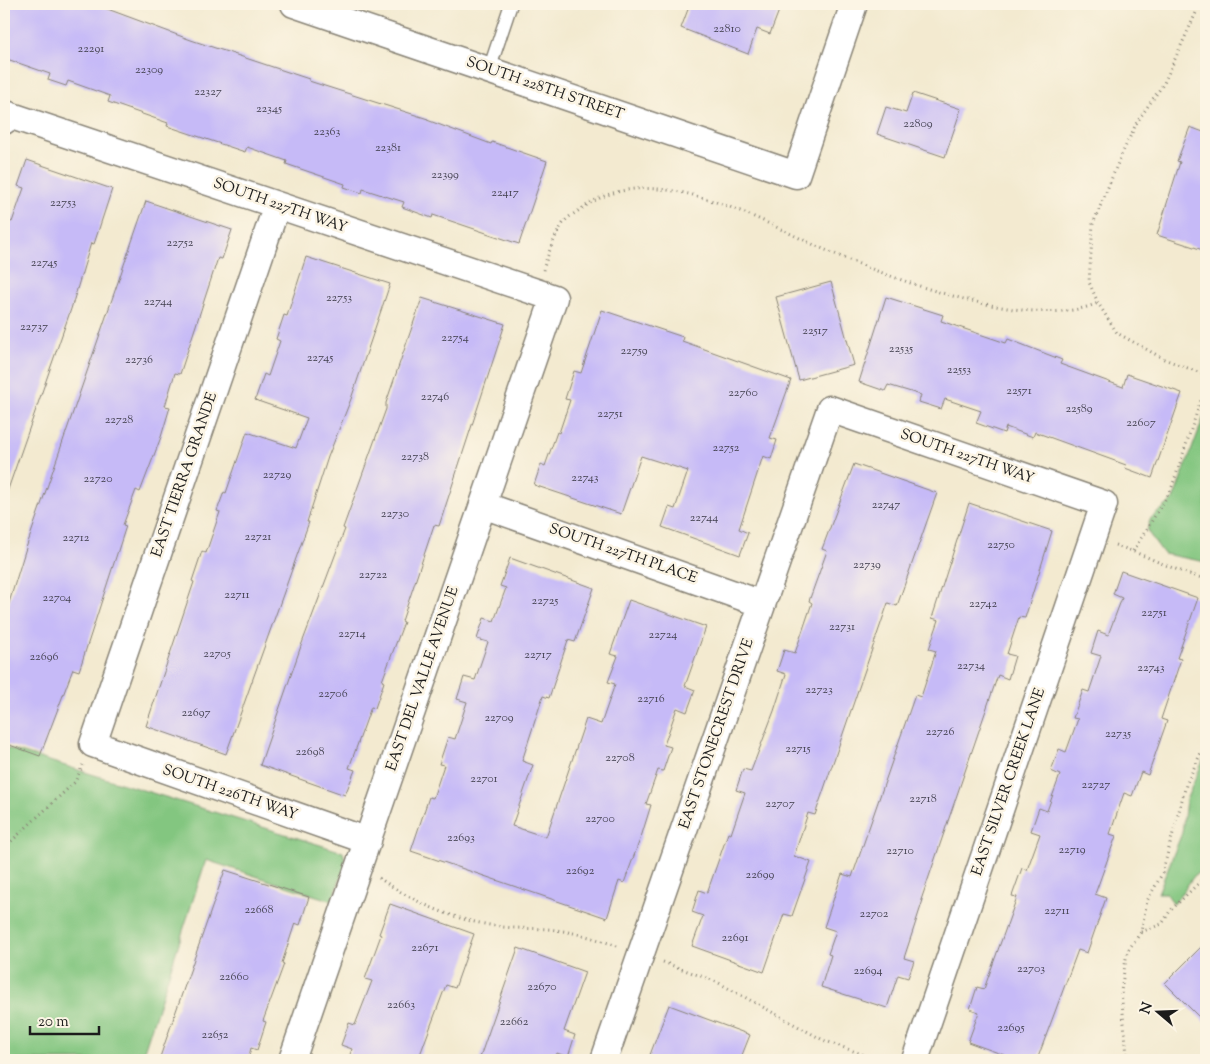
<svg xmlns="http://www.w3.org/2000/svg" width="1210" height="1064" font-family="'Sorts Mill Goudy',serif">
  <style>
    .green { fill: #83c680; stroke: #50714e }
    .building { fill: #c6baf7 }
    .lines { fill: none; stroke-linecap: round; stroke-linejoin: round }
    .service-casing { stroke: #888376; stroke-width: 15 }
    .minor-casing { stroke: #888376; stroke-width: 29 }
    .path { stroke: #888376; stroke-width: 3; stroke-dasharray: 1 4; stroke-linecap: butt }
    .service { stroke: #fff; stroke-width: 12 }
    .minor { stroke: #fff; stroke-width: 26 }
    .labels { text-anchor: middle; dominant-baseline: central; stroke-width: 5; stroke-linejoin: round; paint-order: stroke }
    .number-label { font-size: 12px; fill: #464453 }
    .street-label { font-size: 15px; fill: #1c1c1c; stroke: #fcf5e5 }
  </style>
  <rect width="100%" height="100%" fill="#fcf5e5"/>
  <filter id="ink" filterUnits="userSpaceOnUse"><feTurbulence type="fractalNoise" baseFrequency=".02" numOctaves="2"/><feDisplacementMap in="SourceGraphic" scale="10" xChannelSelector="R" yChannelSelector="G"/><feConvolveMatrix kernelMatrix="1 2 1 2 8 2 1 2 1" color-interpolation-filters="sRGB"/></filter>
  <filter id="wash" filterUnits="userSpaceOnUse"><feTurbulence type="fractalNoise" baseFrequency=".0096" numOctaves="4" result="noise"/><feDisplacementMap in="SourceGraphic" scale="20" xChannelSelector="R" yChannelSelector="G"/><feGaussianBlur stdDeviation="1.12" result="paint"/><feColorMatrix in="noise" values="0 0 0 0 0 0 0 0 0 0 0 0 0 0 0 0 0 1.4 0 .05"/><feComposite in="paint" operator="in"/></filter>
  <g filter="url(#wash)">
    <rect width="100%" height="100%" fill="#f3ead0"/>
    <path class="green" d="M1206,411v151l-42,-8 -17,-23 3,-12 23,-19z
      M4,747l339,105 3,11 -14,38 -126,-41 -65,200h-137z
      M1206,754v113l-12,9 -20,28 -8,-11h-8l24,-60 4,-33z"/>
    <g id="blocks">
      <path class="building" d="M4,4h90l97,36 118,39v2l119,38 -1,1 64,24 1,-2 55,19 -28,83 -86,-29 -1,3 -30,-11 2,-5 -41,-13 -1,4 -18,-6 1,-3 -59,-20 1,-3 -40,-14 -2,5 -78,-26 1,-3 -60,-21 2,-6 -42,-15 -2,5 -18,-6 2,-6 -46,-16z
        M690,4h79l11,4 -10,26 -13,-5 -9,25 -67,-26z
        M913,93l48,16 -16,48 -68,-23 9,-27 20,6z
        M1190,127l16,6v118l-49,-16 23,-73 -3,-1z
        M27,160l85,29 -18,55 -3,-1 -20,66 -65,186h-2v-276l8,3 12,-34 -6,-2z
        M146,201l86,29 -10,29 -4,-1 -38,116 -5,-1 -10,33 5,1 -9,30 -21,55 -4,-2 -13,35 3,1 -47,145 -6,-2 -33,87 -36,-13v-124l21,-68z
        M306,257l84,27 -39,115 -23,58 -21,65h2l-83,232 -80,-28 48,-144 -2,-1 10,-30 4,2 14,-41 -3,-1 7,-19 2,1 21,-61 49,16 11,-30 -52,-18 9,-26 4,2 12,-35 -4,-2 8,-24 3,1z
        M831,282l23,83 -55,15 -23,-83z
        M886,297l57,18 -2,6 65,22 2,-4 54,21 -2,4 63,23 4,-13 55,19 -30,85 -27,-10 1,-3 -91,-33 -2,5 -27,-10 -2,6 -28,-10 5,-12 -36,-12 -4,10 -22,-7 2,-7 -33,-10 -3,6 -26,-9z
        M422,298l83,26 -66,202 -5,-1 -32,96 2,1 -22,59 2,1 -9,26 -4,-1 -22,61 6,2 -10,25 -85,-30 41,-119 44,-117 -2,-1 43,-119v-6z
        M602,310l81,27 -1,4 109,39 -21,58 7,2 -6,19 -8,-3 -24,73 9,4 -8,22 -78,-28 7,-20 6,2 13,-38 -47,-15 -20,58 -87,-29 7,-21 4,2 12,-34 2,1 11,-33 -5,-1 9,-28 7,2z
        M854,464l83,29 -40,113 -9,-3 -73,212 -7,-2 -14,43 17,6 -19,54 -8,-2 -20,58 -72,-26 11,-30 -11,-4 7,-22 8,3 21,-60 3,1 14,-41 -9,-3 7,-21 8,2 23,-60 12,-37 -9,-3 7,-21 11,3 17,-50 -3,-2 18,-50 -5,-2z
        M969,503l83,28 -27,87 -6,-1 -12,37 8,2 -7,23 -10,-4 -77,225h2l-19,58 10,3 -6,17 -10,-3 -11,33 -66,-21 10,-32 -3,-1 8,-23 -12,-4 18,-53 10,3 63,-182 6,2 15,-46 -7,-2 10,-29 -7,-2z
        M510,558l84,30 -19,54 -7,-2 -19,58 -6,-2 -21,65 11,4 -21,61 34,11 40,-118 15,5 14,-40 -7,-2 10,-26 -8,-2 19,-54 77,27 -21,59 10,4 -8,22 -10,-4 -13,37 7,2 -8,24 -5,-1 -12,34 5,1 -9,29 -18,49 -5,-2 -12,37 -196,-67 18,-54 4,1 11,-33 -5,-1 9,-27 7,2 12,-37 -10,-3 7,-22 11,3 13,-38 -11,-3 7,-21 10,3 12,-33 -6,-2z
        M1121,571l77,27 -21,60 4,1 -20,60 6,2 -19,54 -7,-3 -9,24 -8,-3 -14,41 6,2 -21,58 11,4 -19,55 -9,-3 -41,110h-19l-50,-18 11,-30 -9,-3 7,-22 7,2 33,-92 -5,-1 10,-28 5,2 13,-36 -9,-3 8,-23 8,3 13,-36 -9,-4 8,-22 7,3 12,-33 -5,-1 10,-28 6,2 12,-36 -10,-3 7,-22 10,4 14,-37 -9,-4z
        M225,870l84,27 -9,28 -5,-2 -13,40 2,1 -21,57 3,1 -9,28 -6,-2 -3,12h-89z
        M390,904l84,30 -19,54 -9,-3 -28,75h-70l4,-11 -11,-4 8,-22 6,2 17,-44 -7,-2 16,-44 -2,-1z
        M1206,942v82l-41,-41z
        M518,948l67,24 -21,59 11,4 -7,22 -11,-4 -2,7h-76z
        M669,1005l81,30 -10,25h-92z"/>
    </g>
  </g>
  <g filter="url(#ink)">
    <use href="#blocks" fill-opacity="0" stroke="#888376" stroke-width="1"/>
    <g class="lines">
      <g class="service-casing">
        <path id="service" d="M489,70l22,-66"/>
      </g>
      <g class="minor-casing">
        <path id="minor" d="M294,4l502,171 58,-171
          M4,121l2,-7 548,184 -262,762
          M277,205l-184,539 275,97
          M483,505l279,99
          M604,1060l226,-651 274,95 -189,556"/>
      </g>
      <path class="path" d="M1200,4l-36,79 -27,39 -17,36 -27,66 -4,58 9,21 19,30 47,26 42,16
        M543,270c4,-13 13,-39 22,-49 4,-5 12,-9 18,-13 69,-51 173,11 238,40 66,29 209,85 277,55
        M1115,545c31,10 59,26 91,34
        M1133,551l38,-61 30,-90 5,2
        M4,848l71,-66 8,-17
        M379,878c35,24 70,40 111,47 19,4 38,3 57,4 24,2 48,9 70,17
        M1141,932l21,-8 8,-13 36,-35
        M663,962l54,20 106,58 55,20
        M1127,1055l24,5
        M1120,1060l7,-5 -6,-64 6,-39 14,-20 6,-31 15,-27 24,-89 20,-43"/>
      <use href="#service" class="service"/>
      <use href="#minor" class="minor"/>
    </g>
  </g>
  <g class="labels">
    <g class="number-label">
      <text x="727" y="29">22810</text>
      <text x="91" y="49">22291</text>
      <text x="149" y="70">22309</text>
      <text x="208" y="92">22327</text>
      <text x="269" y="109">22345</text>
      <text x="918" y="124">22809</text>
      <text x="327" y="132">22363</text>
      <text x="388" y="148">22381</text>
      <text x="445" y="175">22399</text>
      <text x="505" y="193">22417</text>
      <text x="63" y="203">22753</text>
      <text x="180" y="243">22752</text>
      <text x="44" y="263">22745</text>
      <text x="339" y="298">22753</text>
      <text x="158" y="302">22744</text>
      <text x="34" y="327">22737</text>
      <text x="815" y="331">22517</text>
      <text x="455" y="338">22754</text>
      <text x="901" y="349">22535</text>
      <text x="634" y="351">22759</text>
      <text x="320" y="358">22745</text>
      <text x="139" y="360">22736</text>
      <text x="959" y="370">22553</text>
      <text x="1019" y="391">22571</text>
      <text x="743" y="393">22760</text>
      <text x="435" y="397">22746</text>
      <text x="1079" y="409">22589</text>
      <text x="610" y="414">22751</text>
      <text x="119" y="420">22728</text>
      <text x="1141" y="423">22607</text>
      <text x="726" y="448">22752</text>
      <text x="415" y="457">22738</text>
      <text x="277" y="475">22729</text>
      <text x="585" y="478">22743</text>
      <text x="98" y="479">22720</text>
      <text x="886" y="505">22747</text>
      <text x="395" y="514">22730</text>
      <text x="704" y="518">22744</text>
      <text x="258" y="537">22721</text>
      <text x="76" y="538">22712</text>
      <text x="1001" y="545">22750</text>
      <text x="867" y="565">22739</text>
      <text x="373" y="575">22722</text>
      <text x="237" y="595">22711</text>
      <text x="57" y="598">22704</text>
      <text x="545" y="601">22725</text>
      <text x="983" y="604">22742</text>
      <text x="1154" y="613">22751</text>
      <text x="842" y="627">22731</text>
      <text x="352" y="634">22714</text>
      <text x="663" y="635">22724</text>
      <text x="217" y="654">22705</text>
      <text x="538" y="655">22717</text>
      <text x="44" y="657">22696</text>
      <text x="971" y="666">22734</text>
      <text x="1151" y="668">22743</text>
      <text x="819" y="690">22723</text>
      <text x="333" y="694">22706</text>
      <text x="651" y="699">22716</text>
      <text x="196" y="713">22697</text>
      <text x="499" y="718">22709</text>
      <text x="940" y="732">22726</text>
      <text x="1118" y="734">22735</text>
      <text x="798" y="749">22715</text>
      <text x="310" y="752">22698</text>
      <text x="620" y="758">22708</text>
      <text x="484" y="779">22701</text>
      <text x="1096" y="785">22727</text>
      <text x="923" y="799">22718</text>
      <text x="780" y="804">22707</text>
      <text x="600" y="819">22700</text>
      <text x="461" y="838">22693</text>
      <text x="1072" y="850">22719</text>
      <text x="900" y="851">22710</text>
      <text x="580" y="871">22692</text>
      <text x="760" y="875">22699</text>
      <text x="259" y="910">22668</text>
      <text x="1057" y="911">22711</text>
      <text x="874" y="914">22702</text>
      <text x="735" y="938">22691</text>
      <text x="425" y="948">22671</text>
      <text x="1031" y="969">22703</text>
      <text x="868" y="971">22694</text>
      <text x="234" y="977">22660</text>
      <text x="542" y="987">22670</text>
      <text x="401" y="1005">22663</text>
      <text x="514" y="1022">22662</text>
      <text x="1011" y="1028">22695</text>
      <text x="215" y="1035">22652</text>
    </g>
    <g class="street-label">
      <text transform="translate(545 89) rotate(19)">SOUTH 228TH STREET</text>
      <text transform="translate(280 206) rotate(19)">SOUTH 227TH WAY</text>
      <text transform="translate(967 457) rotate(19)">SOUTH 227TH WAY</text>
      <text transform="translate(185 475) rotate(-71)">EAST TIERRA GRANDE</text>
      <text transform="translate(623 554) rotate(19)">SOUTH 227TH PLACE</text>
      <text transform="translate(423 679) rotate(-71)">EAST DEL VALLE AVENUE</text>
      <text transform="translate(717 734) rotate(-71)">EAST STONECREST DRIVE</text>
      <text transform="translate(1009 782) rotate(-71)">EAST SILVER CREEK LANE</text>
      <text transform="translate(230 793) rotate(19)">SOUTH 226TH WAY</text>
    </g>
  </g>
  <rect width="1210" height="1064" fill="none" stroke="#fcf5e5" stroke-width="20"/>
  <g transform="translate(1158 1012) rotate(289)" stroke="#fcf5e5" stroke-width="4" paint-order="stroke">
  <path d="M0-4L9 19L0 12L-9 19Z" fill="#1c1c1c"/>
  <text y="-8" font-size="14" font-weight="bold" text-anchor="middle" fill="#1c1c1c">N</text>
  </g>
  <path d="M30 1026v8h69v-8" fill="none" stroke="#1c1c1c" stroke-width="2.5"/>
  <text x="38" y="1026" font-size="15" fill="#1c1c1c" stroke="#fcf5e5" stroke-width="4" paint-order="stroke">20 m</text>
</svg>
